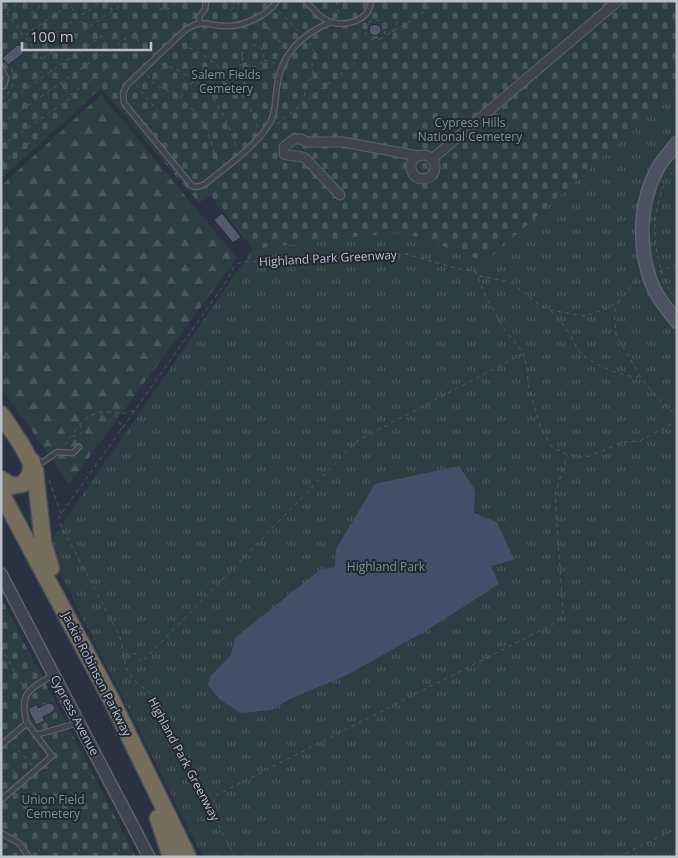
<svg xmlns="http://www.w3.org/2000/svg" width="678" height="858" font-family="'Open Sans',sans-serif">
  <style>
    .forest { fill: url(#forest-firs) }
    .cemetery { fill: url(#cemetery-stones) }
    .park { fill: url(#park-tufts) }
    .water { fill: #434f69 }
    .building { fill: #53596a; stroke: #242a37 }
    .lines { fill: none; stroke-linecap: round; stroke-linejoin: round }
    .service-casing { stroke: #5b616d; stroke-width: 7 }
    .minor-casing { stroke: #5b616d; stroke-width: 11 }
    .tertiary-casing { stroke: #5b616d; stroke-width: 14 }
    .secondary-casing { stroke: #5b616d; stroke-width: 15 }
    .motorway-casing { stroke: #484e5a; stroke-width: 19 }
    .path { stroke: #4c5b60; stroke-width: 1; stroke-dasharray: 4 4; stroke-linecap: butt }
    .service { stroke: #3e4350; stroke-width: 4.5 }
    .minor { stroke: #3e4350; stroke-width: 9 }
    .tertiary { stroke: #3e4350; stroke-width: 11 }
    .secondary { stroke: #4c5262; stroke-width: 12 }
    .motorway { stroke: #756e5c; stroke-width: 16 }
    .labels { text-anchor: middle; dominant-baseline: central; stroke-width: 4; stroke-linejoin: round; paint-order: stroke }
    .park-label { font-size: 12px; fill: #749881; stroke: #222835 }
    .street-label { font-size: 12px; fill: #babfca; stroke: #222835 }
  </style>
  <defs>
    <pattern id="forest-firs" width="22" height="20" patternUnits="userSpaceOnUse" patternTransform="scale(1.25)"><rect width="22" height="20" fill="#2d3e42"/><path d="M5 1l3.5 6h-7zM16 11l3.5 6h-7z" fill="#49585c"/></pattern>
    <pattern id="cemetery-stones" width="16" height="16" patternUnits="userSpaceOnUse" patternTransform="scale(1.25)"><rect width="16" height="16" fill="#2d3e42"/><path d="M2 7V4a2 2 0 0 1 4 0v3zM10 15v-3a2 2 0 0 1 4 0v3z" fill="#49585c"/></pattern>
    <pattern id="park-tufts" width="24" height="20" patternUnits="userSpaceOnUse" patternTransform="scale(1.25)"><rect width="24" height="20" fill="#2d3e42"/><path d="M3 7l-1-3M5 7V3M7 7l1-3M15 17l-1-3M17 17v-4M19 17l1-3" fill="none" stroke="#49585c"/></pattern>
  </defs>
  <rect width="100%" height="100%" fill="#2a3140"/>
  <path class="forest" d="M101,95l136,163 -168,226 -68,-97v-201z"/>
  <path class="cemetery" d="M1,1h676v90l-191,171 -84,-30 -149,17 -43,-54 -11,8 -98,-115 -100,91z
    M1,598l135,259h-135z"/>
  <path class="park" d="M677,91v766h-474l-142,-282 -11,-33 203,-293 149,-17 84,30z"/>
  <path class="water" d="M459,466l16,24 -1,23 23,9 17,38 -23,6 8,18 -70,45 -82,46 -57,24 -19,11 -30,3 -21,-13 -12,-15 2,-8 21,-22 4,-17 85,-68 15,-3 1,-18 39,-65z"/>
  <path class="building" d="M374,24l6,2 1,6 -5,4 -6,-2 -1,-7z
    M17,45h3l4,5 -1,4 -15,11 -6,-7z
    M222,213l19,24 -8,6 -19,-23z
    M48,703l5,1 2,4 -2,4 -10,5 2,4 -9,4 -8,-16 9,-5 1,4z"/>
  <g class="lines">
    <g class="service-casing">
      <path id="service" d="M277,1c-10,15 -34,26 -52,25 -20,0 -21,-9 -41,5l-57,54 -4,8 1,10 68,83 5,1 8,-3c21,-17 51,-38 65,-61 6,-10 5,-25 7,-37 4,-32 25,-52 54,-64
        M306,1c7,8 15,18 25,21 16,5 39,-2 40,-21
        M200,24l-1,-7 6,-8 1,-8
        M1,68l5,10 -2,7 -3,2
        M35,462h8l14,-10 16,1 6,-6
        M27,723c-9,-30 3,-34 26,-48
        M36,735l42,-12
        M1,745l26,-22 25,33 -51,44
        M1,833l18,10 9,13"/>
    </g>
    <g class="minor-casing">
      <path id="minor" d="M411 167a12 12 0 1 1 24 0a12 12 0 1 1-24 0Z
        M432,159l186,-158
        M340,195l-35,-37c-7,-3 -14,-1 -21,-4v-7l10,-8h7l6,3h36l75,14"/>
    </g>
    <g class="tertiary-casing">
      <path id="tertiary" d="M1,574l148,283"/>
    </g>
    <g class="secondary-casing">
      <path id="secondary" d="M677,143c-6,8 -14,16 -19,25 -18,32 -20,73 -9,108 5,17 17,32 28,46"/>
    </g>
    <g class="motorway-casing">
      <path id="motorway" d="M1,414l20,30 14,26 8,72 8,26
        M1,479l11,7 11,-2 7,-9 2,-14
        M1,493l111,208 76,156
        M158,818l13,39"/>
    </g>
    <path class="path" d="M67,1l19,28
      M106,1l6,9
      M156,1l7,11 17,-11
      M232,1l3,4
      M336,1l4,17
      M1,6l68,88
      M231,10l10,-9
      M7,11l14,-10
      M279,11l21,22
      M31,13l17,-12
      M365 30a10 10 0 1 1 20 0a10 10 0 1 1-20 0Z
      M263,21l13,17 10,8
      M392,32l7,-14
      M55,33l47,-32
      M25,35l50,-34
      M380,39l39,-23 17,-15
      M182,44c40,18 62,44 76,85
      M242 56a11 11 0 1 1 22 0a11 11 0 1 1-22 0Z
      M117,45l8,-6 9,-4 7,10
      M43,58l84,-57
      M264,60l13,4
      M161,64c45,14 63,43 76,86
      M147,75l8,10 23,10 20,20 10,16 8,28 4,5
      M222,83l21,-20
      M136,85l22,26
      M181,97l13,-17
      M1,99c14,-9 15,-19 9,-34
      M302,104l6,-22 5,-7 -1,-15 4,-4 -6,-13
      M1,106l101,-70
      M1,124l106,-73
      M277,124l80,-63
      M1,146l70,-48 -1,-3 40,-29
      M1,163l39,-27
      M677,165c-4,7 -10,13 -13,20 -16,39 -10,83 13,117
      M659,272l18,-7
      M479,276l31,6 31,24 10,4 33,6 25,-8 10,-7 15,-18 6,-2
      M619,301l-5,12 2,22 25,43 20,24 16,14
      M551,311c7,8 14,16 20,25 3,5 4,10 7,14 11,14 45,27 61,27
      M115,414l6,11v5
      M72,436h7c4,-3 3,-7 1,-12
      M65,445c10,-15 22,-35 43,-33 14,1 14,3 28,-2
      M49,480l12,34
      M1,647l23,41
      M125,654h11l6,8 215,-221 165,-87
      M1,663l6,-3
      M13,744l19,21
      M1,758l17,18
      M212,811l3,-15 338,-172 7,-5 3,-7 -8,-117 12,-40
      M235,857l-85,-164c-8,-6 -18,-13 -22,-22 -6,-12 -4,-26 -10,-38l-59,-111v-5l167,-235c7,-13 8,-22 24,-20l156,-8 49,14 21,4 10,25 20,35 13,15 4,6 3,10 3,26 12,40 11,18 15,7 14,3 9,-1 33,-14 17,-1 37,-20
      M618,857l59,-29"/>
    <use href="#service" class="service"/>
    <use href="#minor" class="minor"/>
    <use href="#tertiary" class="tertiary"/>
    <use href="#secondary" class="secondary"/>
    <use href="#motorway" class="motorway"/>
  </g>
  <g class="labels">
    <g class="park-label">
      <text x="226" y="74">Salem Fields<tspan x="226" dy="14">Cemetery</tspan></text>
      <text x="470" y="122">Cypress Hills<tspan x="470" dy="14">National Cemetery</tspan></text>
      <text x="386" y="566">Highland Park</text>
      <text x="53" y="799">Union Field<tspan x="53" dy="14">Cemetery</tspan></text>
    </g>
    <g class="street-label">
      <text transform="translate(328 258) rotate(-3)">Highland Park Greenway</text>
      <text transform="translate(97 674) rotate(63)">Jackie Robinson Parkway</text>
      <text transform="translate(75 715) rotate(62)">Cypress Avenue</text>
      <text transform="translate(184 759) rotate(62)">Highland Park Greenway</text>
    </g>
  </g>
  <rect width="678" height="858" fill="none" stroke="#babfca" stroke-width="5"/>
  <path d="M22 42v8h129v-8" fill="none" stroke="#babfca" stroke-width="2.5"/>
  <text x="30" y="42" font-size="15" fill="#babfca" stroke="#222835" stroke-width="4" paint-order="stroke">100 m</text>
</svg>
